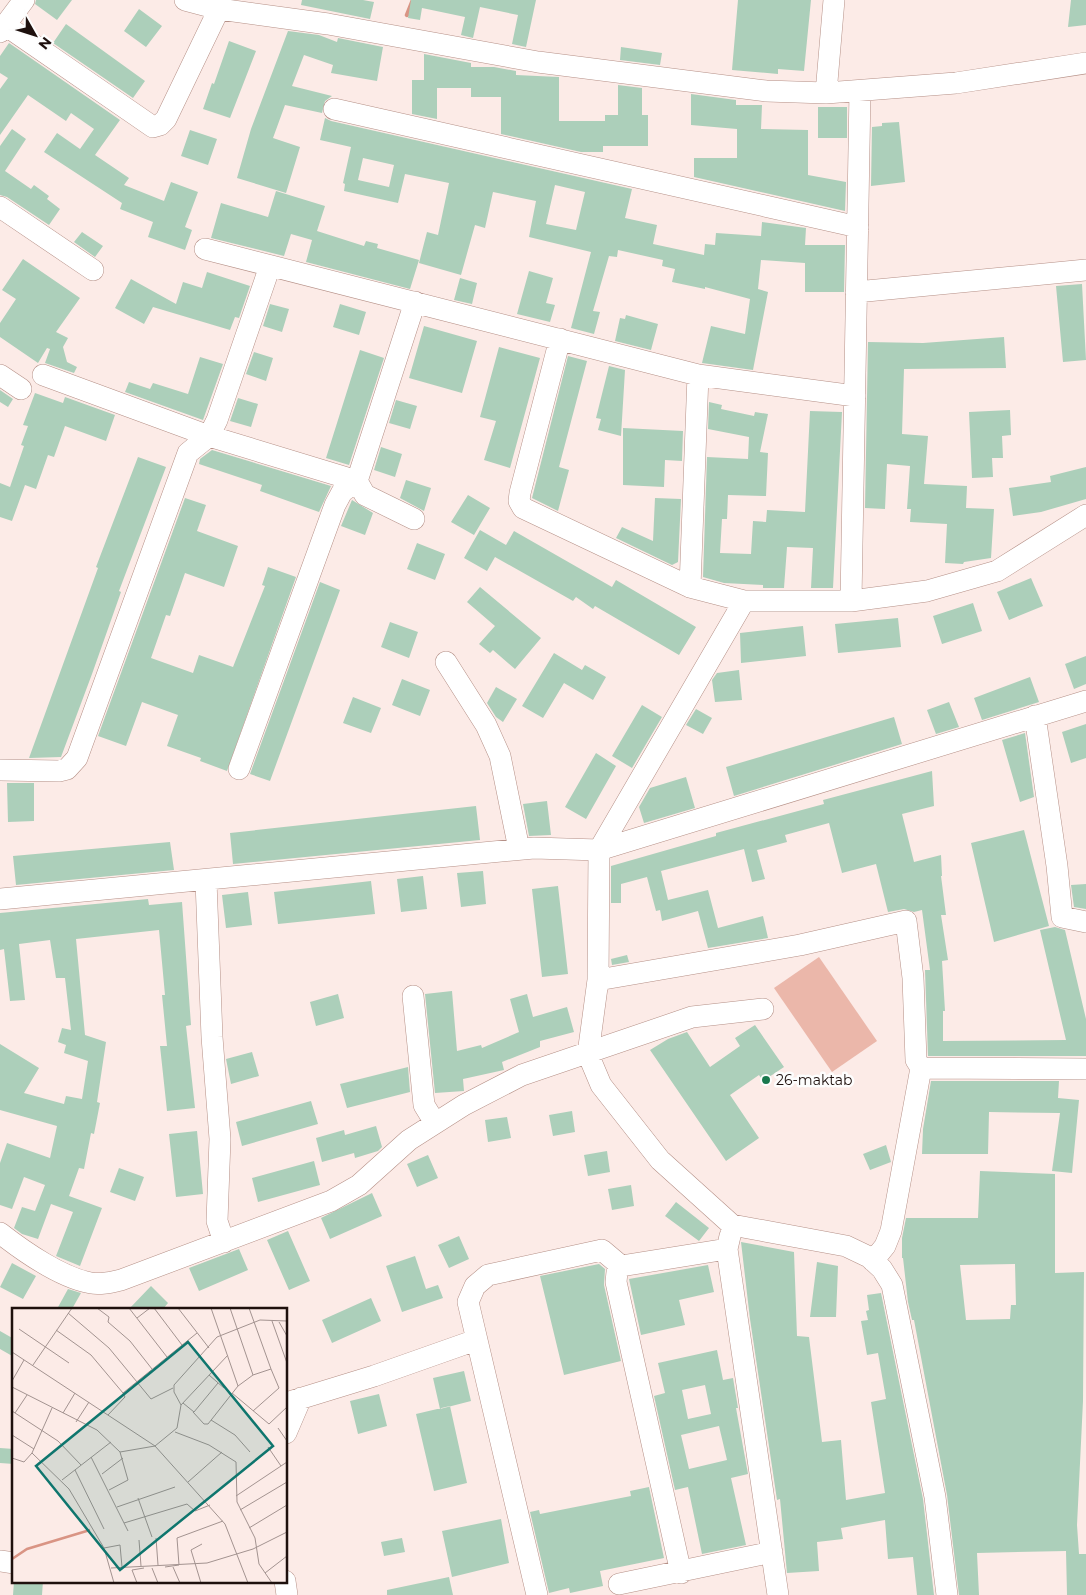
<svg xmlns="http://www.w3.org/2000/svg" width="1086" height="1595" font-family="Montserrat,sans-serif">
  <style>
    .green { fill: #ebb7aa }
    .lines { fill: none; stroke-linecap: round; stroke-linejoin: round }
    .stream { stroke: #d99484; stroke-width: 4.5 }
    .building { fill: #accfba; fill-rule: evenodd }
    .minor-casing { stroke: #b59087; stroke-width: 22 }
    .minor { stroke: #fff; stroke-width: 21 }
    .poi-dot { fill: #19784e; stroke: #fdfdfd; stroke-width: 2 }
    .labels { text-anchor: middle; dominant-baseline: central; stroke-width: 5; stroke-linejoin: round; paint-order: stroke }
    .poi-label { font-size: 14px; fill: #1e100d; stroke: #fdfdfd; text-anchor: start }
    .inset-river { fill: none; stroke: #d99484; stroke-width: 2.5 }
    .inset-road { fill: none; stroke: #a39390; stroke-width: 1 }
    .view { fill: #0f766e; fill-opacity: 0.15; stroke: #0f766e; stroke-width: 2.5 }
    .inset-edge { fill: none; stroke: #1e100d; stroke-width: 2.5 }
  </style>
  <rect width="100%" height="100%" fill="#fcebe7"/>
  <path class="green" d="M819,957l58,84 -45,31 -58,-84z"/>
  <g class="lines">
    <path class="stream" d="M407,15l6,-15"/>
  </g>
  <path class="building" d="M36,0h36l-15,20 -22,-16z
    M302,0h61l11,2 -4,17 -69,-14z
    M411,0h125l-10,47 -14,-3 6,-29 -38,-8 -7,31 -12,-3 4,-18 -43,-9 -2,12 -12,-2z
    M738,0h73l-7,71 -26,-2v5l-46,-4z
    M1071,0h15v25l-18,2z
    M139,9l23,17 -16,21 -22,-16z
    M66,24l79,57 -12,17 -80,-55z
    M288,31l31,4 18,7 1,-4 45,9 -6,34 -46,-8 2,-8 -29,-10 -12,31 40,10 -7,5 -3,12 -37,-8 -12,33 27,9 -14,46 -49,-15 14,-49z
    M229,41l27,10 -26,67 -27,-9 9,-26 2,1z
    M9,43l111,77 -25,35 34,23 -5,7 40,16 7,-19 27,10 -13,35 7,3 -7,20 -37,-13 5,-15 -33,-13 2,-6 -78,-51 13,-19 23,16 14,-20 -23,-16 -5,8 -38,-26 -28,40v-46l8,-11 -8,-5v-17z
    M621,47l41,6 -2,12 -40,-5z
    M424,54l47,9v4h23l22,4v4l43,2v44h46v-6h13v-30l24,3v27h6v31h-45v6h-22l-80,-18v-37h-30v-9h-34v31l-25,-5v-34h12z
    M691,94l45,6v5h26l-1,24 47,1v45l38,7 -1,29 -151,-34v-19h43v-29l-46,-4z
    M818,107h29v31h-29z
    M325,118l6,3 301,68 -7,29 32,7 -4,19 51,11 1,-11 10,1 1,-12 45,3 1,-14 44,6 -1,17h40l-1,47h-39v-29l-44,-3 -3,29 10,3 -15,78 -51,-7 9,-37 34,8 5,-35 -45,-12v2l-33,-7 3,-13 -13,-3 1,-6 -45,-10 -1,7 -8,-1 -16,55 7,1 -6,22 -23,-6 20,-76 -62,-15 7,-36 -43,-9 -8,36 -10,-3 -14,50 -42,-12 8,-31 11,3 11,-52 -44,-9 -7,29 -54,-12 1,-7 -2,-1 8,-36 -31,-7zM363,158l31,7 -5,22 -31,-7zM555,185l30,7 -9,38 -30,-6z
    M899,122l6,60 -34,4 1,-59 10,-1v-3z
    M12,129l14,10 -21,32 26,18 3,-4 15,11 -2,3 13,10 -11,16 -42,-28 -7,-2v-49z
    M190,130l27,9 -9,26 -27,-9z
    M276,191l49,15 -8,25 47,15 2,-5 12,3 -1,4 42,12 -9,29 -104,-27 6,-22 -21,-6 -7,22 -73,-18 10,-35 47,14z
    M82,232l21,14 -8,11 -21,-15z
    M23,259l57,39 -24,34 12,6 -5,9 4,15 10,5 -3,6 -29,-10 5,-14 -3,-1 -9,15 -38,-26v-14l16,-24 -14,-9z
    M529,271l24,7 -7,25 9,2 -5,17 -33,-8z
    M207,272l43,14 -11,32 -4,-1 -5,13 -77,-23 -9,17 -29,-16 16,-29 45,25 7,-22 19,6z
    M460,278l17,5 -5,21 -18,-4z
    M1082,284l4,76 -23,2 -7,-76z
    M270,304l19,5 -7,23 -19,-6z
    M340,304l26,8 -7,23 -26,-8z
    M626,315l32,9 -7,26 -36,-9 5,-23 5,1z
    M424,326l53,15 -15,52 -53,-15z
    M1004,337l2,31 -102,1 -2,65 26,2 -4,48 43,2 -1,22 28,1 -3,49 -27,4 -1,2 -18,-1 2,-39 -37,-2 1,-13h-4l3,-43 -23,-2 -2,45 -20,-1 3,-166 55,1z
    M499,347l41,11 -30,110 -26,-8 12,-39 -16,-4z
    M360,350l24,8 -35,107 -23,-7z
    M254,352l19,6 -7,23 -20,-7z
    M568,356l19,5 -28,106 10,3 -11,41 -26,-13z
    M200,357l23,7 -20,56 -78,-28 4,-10 21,7 3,-6 35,11z
    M609,366l16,4 -4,66 -23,-6 3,-11 -5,-1z
    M0,390l13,9 -5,8 -8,-5z
    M35,393l28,10 2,-6 50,18 -9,26 -41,-15 -11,31 -6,-2 -12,34 -11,-4 -13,36 -12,-4v-34l10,4 14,-41 -3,-1 7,-19 -5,-1z
    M238,398l20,6 -7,23 -21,-6z
    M396,400l21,6 -7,23 -21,-6z
    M709,402l13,3 -1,4 33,7 1,-4 13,2 -8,38 8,1 -2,43 -38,-1 -1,24h-5l-2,34 31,1 2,-33 13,1 1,-12 38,2 5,-101 32,1 -9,176h-22l2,-40 -26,-1 -3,41h-21v-3l-39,-2 -21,-6 4,-120 41,2 1,-22 -41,-8z
    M1010,410l1,25 -9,1 1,22h-11l1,19 -21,1 -3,-66z
    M623,428l60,3 -1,30 -17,-1 -1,27 -41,-2z
    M381,447l21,7 -7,23 -21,-7z
    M212,450l119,36 -12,26 -59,-21 2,-6 -63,-21 1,-5z
    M138,457l28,10 -47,124 2,1 -29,82 -31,83 -32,1 69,-190 -2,-1z
    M1086,467v32l-45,13 -28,4 -4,-28 42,-6 -1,-6z
    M406,480l25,8 -7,23 -24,-13z
    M468,495l22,13 -16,27 -23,-13z
    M185,498l21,7 -9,26 41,15 -14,41 -39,-14 -15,43 -4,-1 -15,43 42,15 6,-18 34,12 32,-81 -3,-1 6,-18 28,10 -69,194 -27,-10 1,-3 -34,-12 11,-31 -36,-13 -16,44 -28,-10z
    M655,498l26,1 -3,63 -6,3 -56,-27 6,-11 31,14z
    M352,500l21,13 -8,22 -24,-9z
    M480,530l26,15 8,-14 98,56 4,-7 80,47 -17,28 -84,-49 -2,3 -17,-12 -3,4 -78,-44 -8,14 -23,-13z
    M417,543l28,11 -10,26 -28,-11z
    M1031,578l12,28 -34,14 -12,-28z
    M320,582l20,8 -70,191 -20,-7z
    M480,587l61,51 -26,31 -22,-19 -3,3 -11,-9 16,-18 -28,-24z
    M973,603l9,28 -40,13 -9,-28z
    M898,618l3,29 -63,6 -3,-29z
    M390,622l28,10 -9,26 -28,-11z
    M803,626l3,30 -65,7 -1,-30z
    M554,653l28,17 3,-5 21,12 -13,23 -29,-17 -21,35 -21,-12z
    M1086,656v28l-12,5 -9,-25z
    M739,670l3,30 -27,2 -3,-22 5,-7z
    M1030,677l9,25 -57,18 -8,-22z
    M402,679l28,11 -10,26 -28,-11z
    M496,687l21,12 -14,23 -7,-5 -9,-14z
    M353,697l28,11 -10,25 -28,-10z
    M949,702l10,25 -23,7 -9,-24z
    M642,705l20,12 -30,51 -20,-12z
    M696,709l16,9 -9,16 -17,-9z
    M894,717l8,27 -168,52 -8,-29z
    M1086,724v34l-15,5 -9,-31z
    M1025,733l9,64 -14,5 -18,-62z
    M596,753l20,13 -30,53 -21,-12z
    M932,771l2,35 -32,8 12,48 27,-7 1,21h-1l5,39h-5l7,45 -6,1 3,50h-2v30l123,-1 -26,-110 15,-3 10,3 21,89v37h-158l-3,-86h5l-8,-60 -8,2 -10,-3 -16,3 -12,-48 -34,9 -13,-50 -44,12 2,7 -30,8 8,29 -13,3 -8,-33 -83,22 7,29 40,-10 10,38 45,-12 5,22 -60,10 -10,-37 -36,10 -2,-11 -4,1 -9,-34 -26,7v19h-10v-37l105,-30v-3l108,-29 -1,-4z
    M686,777l9,31 -51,15 -5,-16 11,-19z
    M7,783h27v38l-26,1z
    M547,801l4,34 -22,1 -6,-32z
    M476,806l4,34 -247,24 -3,-31z
    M1024,830l25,96 -55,16 -23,-99z
    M170,842l4,28 -158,15 -3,-29z
    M483,871l3,33 -25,3 -4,-34z
    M423,876l4,33 -26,3 -4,-33z
    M371,881l4,33 -97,10 -4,-32z
    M1086,884v25l-12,-2 -3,-22z
    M558,886l10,88 -26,3 -10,-88z
    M248,892l4,33 -26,3 -4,-33z
    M148,899l1,6 33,-3 9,123 -5,1 9,82 -28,3 -7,-65h7l-5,-51h3l-6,-65 -83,9 9,96 21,7 -9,60 3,1 -6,31 -3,-1 -7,36 -5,-1 -10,28 33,12 -22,58 -24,-10 17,-44 -22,-8 -13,35 -16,-5 -8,-6 8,-21 13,4 10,-26 -21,-8 -12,32 -12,-4v-42l7,-20 43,15 7,-32 -57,-16v-66l39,24 -15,25 40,11 2,-8 16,3 6,-38 -24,-8 2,-8 -8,-3 4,-14 9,2 -6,-52h-9l-6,-38 -31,4 6,56 -15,1 -6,-52 -4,1v-37z
    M627,955l2,7 -17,3 -1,-6z
    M452,991l5,60 24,-6 1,3 37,-16 -9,-33 17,-5 6,23 34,-10 7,25 -34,9v6l-38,15 2,8 -41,9 1,12 -29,2 -10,-99z
    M338,994l6,24 -28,8 -6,-24z
    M755,1025l29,42 -21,14 -4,-6 -29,20 29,43 -33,23 -76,-111 18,-11 19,-7 23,35 30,-21 -5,-8z
    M252,1052l7,24 -28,8 -5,-25z
    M408,1067l2,25 -63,16 -7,-24z
    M931,1081h128l-1,17 21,2 -7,73 -20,-2 8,-58 -71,-1 -1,42h-66l1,-25z
    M311,1101l7,23 -76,22 -6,-24z
    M572,1111l3,21 -22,4 -4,-21z
    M507,1117l4,21 -23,4 -3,-22z
    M376,1126l6,21 -4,4 -23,7 -1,-5 -32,9 -6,-24 28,-8 1,5z
    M197,1131l6,63 -27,3 -7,-63z
    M886,1145l5,17 -21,8 -7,-16z
    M607,1151l3,21 -22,4 -4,-21z
    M428,1155l10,23 -21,9 -10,-23z
    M314,1161l6,24 -62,17 -6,-24z
    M119,1168l25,9 -9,24 -25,-9z
    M980,1171l75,3v99l29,-1 -1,129 -6,124 2,29h7v41h-19l-1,-44 -89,2 2,42h-20l-12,-100 -33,-175h-2l-4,-18 -5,-44h-1v-20l4,-20h72zM1015,1264l1,41h-5l-1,14 -44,1 -6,-55z
    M631,1185l3,21 -22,4 -4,-21z
    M372,1193l10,23 -52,23 -9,-21z
    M676,1202l33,26 -10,13 -34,-25z
    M288,1231l22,50 -21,9 -22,-50z
    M459,1236l10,23 -20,9 -11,-23z
    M741,1242l53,10 3,84 12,1 13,105 19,-2 5,60 39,-7 -14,-91 15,-3 -8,-46 -11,2 -6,-34 7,-1 -2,-9 3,-1 -2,-15 14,-2 42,206 11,96h-17l-4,-38 -25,2 -3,-39 -44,8 2,11 -26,3 2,29 -32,2 -7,-74 -3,1 -27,-181z
    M239,1249l9,21 -49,21 -10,-23z
    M415,1256l11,33 12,-4 5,13 -41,14 -16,-46z
    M817,1262l21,4 -2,51h-26z
    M12,1263l24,13 -13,23 -23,-12z
    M599,1264l6,5 -1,16 17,76 -57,14 -24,-99z
    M708,1265l6,27 -35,8 6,25 -44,10 -12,-56z
    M151,1286l17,17 -5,6h-34z
    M68,1289l13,4 -9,16h-15z
    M371,1298l10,23 -49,22 -10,-23z
    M0,1331l14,8v18l-14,-8z
    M717,1350l6,30 10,-2 5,30h-2l12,66 -17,4 15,67 -44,9 -14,-67 -13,3 -21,-94 11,-3 -7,-30zM705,1385l6,29 -23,5 -6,-29zM719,1426l8,34 -38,9 -8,-34z
    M464,1371l7,30 -31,8 -7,-31z
    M379,1394l8,32 -29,8 -8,-33z
    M450,1406l17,77 -33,8 -18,-77z
    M0,1448l14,1v15l-14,-1z
    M649,1487l15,71 -64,13 3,15 -33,7 -1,-5 -20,5 -19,-81 9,-2 1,4 91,-18 -1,-5z
    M501,1519l8,44 -57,14 -10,-46z
    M402,1538l3,14 -21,4 -3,-14z
    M449,1577l4,18h-66v-5z
    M14,1581h29l-1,14h-29z"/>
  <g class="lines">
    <g class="minor-casing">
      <path id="minor" d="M185,0l34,9 109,15 210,38 228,29 60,2 130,-10 130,-20
        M5,25l148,102 7,-2 6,-6 53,-110
        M0,32l24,-32
        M826,93l8,-93
        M334,109l524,118
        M0,207l93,63
        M205,249l493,126 157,21
        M856,292l230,-22
        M560,339l-40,154 -1,8 4,7 167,79 54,14
        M0,375l21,14
        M43,375l166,61 148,45 8,14 49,24
        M690,587l8,-212
        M851,601l9,-510
        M446,662l40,63 14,31 19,93
        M1035,716l22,150 5,51 24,5
        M239,769l96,-264 7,-13 15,-11 58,-179
        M0,770l59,1 8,-2 10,-11 111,-305 21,-17 8,-16 53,-154
        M206,881l6,156 8,102 -3,82 7,21
        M0,899l534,-51 65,2 487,-149
        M598,980l202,-35 106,-24 7,57 3,82 5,8
        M413,996l11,109 11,18
        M0,1233c23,18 62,45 91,50 11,2 20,-1 30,-3l210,-79 28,-16 50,-45 55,-35 58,-30 170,-58 71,-8
        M730,1236l-3,13 51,346
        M873,1261l12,-15 6,-15 30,-163 165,1
        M286,1403l88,-27 102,-36
        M286,1433l15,-35
        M0,1561l14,2
        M681,1573l-65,-291 1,-10 4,-6 106,-17
        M285,1581l2,14
        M619,1584l153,-32
        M537,1595l-69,-293 7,-16 13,-11 114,-25 19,16
        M947,1595l-12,-98 -43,-212 -10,-16 -13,-12 -23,-11 -114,-21 -72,-65 -59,-75 -13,-31 10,-74 1,-130 145,-249h107l76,-10 70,-20 89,-56"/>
    </g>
    <use href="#minor" class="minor"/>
  </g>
  <circle class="poi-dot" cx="766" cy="1080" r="5"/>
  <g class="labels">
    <g class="poi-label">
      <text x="776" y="1080">26-maktab</text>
    </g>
  </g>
  <g transform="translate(12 1308)">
    <rect width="275" height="275" fill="#fcebe7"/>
    <path class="inset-river" d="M0,251l15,-10 63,-19"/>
    <path class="inset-road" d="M85,0l12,9 -1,5 22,19 22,28M117,0l38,49M142,0l28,37M166,0l31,40M199,0l27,78M218,0l23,67M237,0l22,61M56,5l41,35 42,51 22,-11M125,10l13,-10M260,13l15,42M267,14l8,14M7,21l50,34M44,22l35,25 32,38M0,44l143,94 70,78 23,59M21,57l39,-57M197,67l15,13M0,73l12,-21M0,79l85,43 23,22 35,-6 22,-18 4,-23 -7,-13v-7l43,-48 43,-17 27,1M220,85l37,31 18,-17M171,95l11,9 24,-29M169,97l47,-50M0,103l46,30 23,24M181,104l11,12h4l30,-38 15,-11 18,-6 8,19 -26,23M3,105l12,-18M51,105l12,-20M96,107l17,-18 -2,-4 74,-60M199,112l24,15 15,17M64,114l13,-20M266,120l9,13M163,124l34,13 27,17 1,40 18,36 4,26 13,19M0,127l22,14M256,139l13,19M20,145l37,36 35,59 10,35M79,149l37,74M0,150l12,4 8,-9 20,-45M63,162l29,59M90,166l21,-16M50,172l49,-38M176,174l34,-30M97,182l19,-10 -8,-28M224,188l51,-34M126,190l14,39M105,199l58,-20M228,202l47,-28M112,215l63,-19 8,7 15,-6M237,220l38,-23M144,230l2,27M127,232l2,26M92,240l16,-3 2,22M153,259l14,-2 -2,-27 46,-17M161,259l7,16M99,260l96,-5 46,-14 34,-17M140,260l6,15M253,265l22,-17M125,275l-5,-13 12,-2M189,275l-10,-33 11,-6"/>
    <path class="view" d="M176,34l85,104 -153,124 -84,-104z"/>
    <rect width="275" height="275" class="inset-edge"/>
  </g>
  <g transform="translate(35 35) rotate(129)" stroke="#fdfdfd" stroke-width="4" paint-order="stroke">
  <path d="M0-4L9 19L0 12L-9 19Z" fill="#1e100d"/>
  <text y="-8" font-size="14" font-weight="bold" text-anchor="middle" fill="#1e100d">N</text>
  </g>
</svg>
